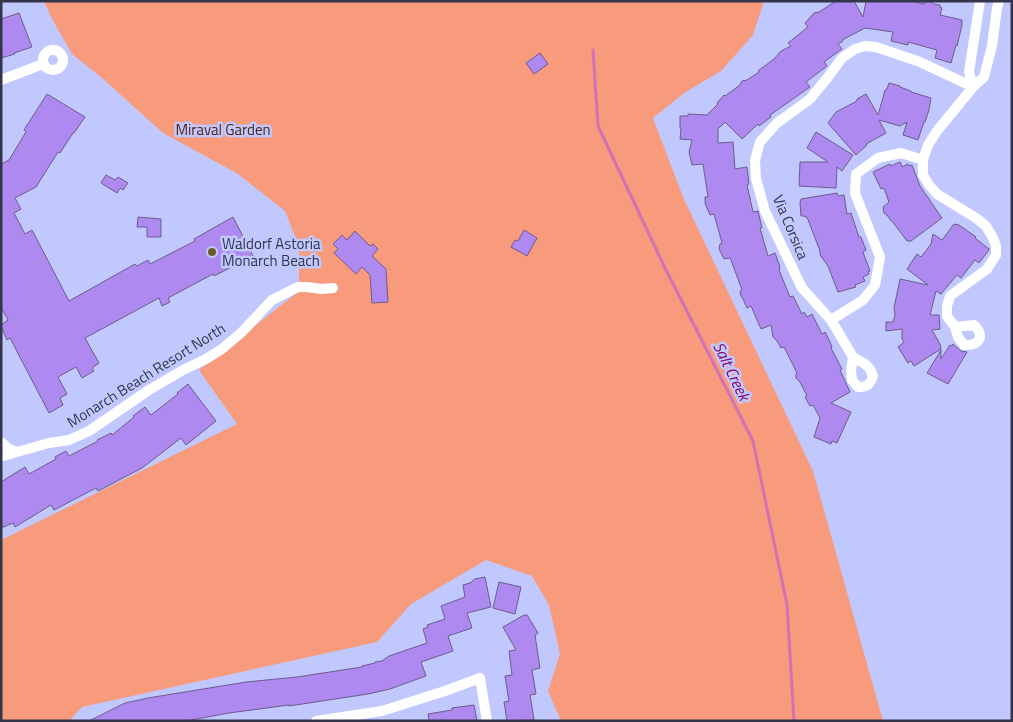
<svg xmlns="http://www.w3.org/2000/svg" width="1013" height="722" font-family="'Titillium Web',sans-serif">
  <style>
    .green { fill: #f79b7c }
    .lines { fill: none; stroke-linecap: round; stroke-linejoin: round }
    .stream { stroke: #d371b6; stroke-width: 3 }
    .building { fill: #ae89ef; stroke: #6c5c8c }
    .street { stroke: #fff; stroke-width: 10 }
    .poi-dot { fill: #655c28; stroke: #c1c8fe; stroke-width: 2 }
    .labels { text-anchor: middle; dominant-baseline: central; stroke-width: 5; stroke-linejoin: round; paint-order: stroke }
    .park-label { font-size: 15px; fill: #522516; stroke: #c1c8fe }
    .street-label { font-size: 15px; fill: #33354b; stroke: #c1c8fe }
    .poi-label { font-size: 15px; fill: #33354b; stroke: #c1c8fe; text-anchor: start }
    .water-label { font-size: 16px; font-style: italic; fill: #84036a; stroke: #c1c8fe }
  </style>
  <rect width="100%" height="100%" fill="#c1c8fe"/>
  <path class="green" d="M44,1h720l-11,34 -32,36 -37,22 -31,25 30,79 130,274 70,250h-322l-13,-30 12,-37 -11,-49 -17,-29 -46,-16 -75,44 -34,38 -295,65 -13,14h-68v-181l236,-116 -38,-54 100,-79v-44l-14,-36 -47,-37 -75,-41 -61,-55 -30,-24 -21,-37z"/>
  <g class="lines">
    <path class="stream" d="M593,50l5,76 67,142 88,173 34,164 7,116"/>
  </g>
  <path class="building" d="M836,1h18l9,16 3,-16h45l13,3v-2l7,-1 3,3 6,1v2l2,1 -2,7 22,5v5l-5,21 -1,-1 -5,18 -16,-5 2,-8 -29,-8v3l-17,-4 2,-9 -28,-4 -23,12 1,1 -5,3 4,5 -18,13 3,4 -21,16 4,5 -40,28 1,2 -12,9 -1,-2 -16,15 -17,-17 -7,7v14l15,-1 2,27 12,-2 2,17 -2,1 6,27 5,-1 4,17h-2l8,28 7,-3 4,11 1,5 -1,1 11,27 3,-1 9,18 2,-2 3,5 5,-3 10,20 3,-2 5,10 2,5 -1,1 11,21 -2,1 10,22 -19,11 20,9 -14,31 -5,-2 -1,3 -17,-7 6,-19 -7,-13 -3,1 -5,-9 2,-1 -7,-14 -4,-4v-4l1,-1 -13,-26 -3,1 -4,-7 -4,-4 -2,-12 -10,4 -10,-23 -4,2 -4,-9 -2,-3 -1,-5 2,-1 -11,-30 -1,-2 -6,1 -5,-10 1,-5 2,-1 -8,-29 -4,1 -5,-12v-6h3l-5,-33 -11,1 -3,-13 3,-12 -12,-1 1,-11h-1v-12h8v-2l19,1 11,-11 -1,-1 7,-8 1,1 15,-11 2,-4 5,-1 12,-8 -1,-1 16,-12 7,-8 10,-5 -3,-3 20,-16 -3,-4 9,-10 5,-1z
    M19,13l13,34 -18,6 1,1 -14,4v-39z
    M540,53l8,11 -14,10 -8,-11z
    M889,83l11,3v1l11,4v1l20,6 -2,12 -4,12h-1l-6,18 -15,-5 4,-13 -7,4 -21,-6 7,13 -20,11 1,1 -11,10 -28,-32 8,-11 21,-11v-2l9,-5 12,21 6,-21 1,-4 2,-1z
    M47,94l38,23 -11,16h-1l-13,20 -2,-1 -22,35 -21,11 6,11 -7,4 11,21 7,-4 37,71 66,-37 2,2 11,-6 2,4 45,-23 -1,-2 39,-22 20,39 -39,20 -1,-2 -45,24 2,4 -8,4 -3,-8 -74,40 14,25 -7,5 2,3 -12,7 -6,-11 -18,10 9,17 -7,4 3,7 -14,8 -39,-75 -3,2 -6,-14v-1l7,-5 -7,-13v-143l8,-4 17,-28 -2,-2z
    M816,132l37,23 -11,16 -5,-4 -1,21 -37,-2 1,-24h28l-21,-14z
    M900,162l2,5 6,-3 1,2 3,-1 8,21 22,32 -31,23h-4l-15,-20h-1l-4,-6 -3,-2 -1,-6 6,-5 -5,-14 -3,1 -8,-17 17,-8 1,2z
    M106,175l9,5 3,-3 10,6 -5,7 -3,-2 -3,5 -16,-10z
    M837,193l1,3 6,-1 3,19 4,-1 8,24h2l5,13 -3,2 7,19 -2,1 1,2 -6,3 2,4 -10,4 1,2 -18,5 -10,-26 -8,-11v-4l-13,-34h-2l-1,-1h-3l-1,-14 1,-3z
    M138,217l23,2v18h-14v-10h-10z
    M954,224l5,1 17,12 -1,1 14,11v1l-10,13 -4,-3 -14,18 -4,-3 -16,19 -5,-3 -6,24h9l1,14 -8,1 8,14 1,5 -27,17 -3,-5 -3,2 -10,-16 6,-5 -2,-3v-10l-16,2v-9h7l2,-7 -1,-7 6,-29 28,6 -21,-16 10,-15 4,3 10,-13 2,-10 9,6z
    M524,230l13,8 -10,18 -16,-9 4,-7 3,1z
    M355,231l15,15 3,-2 5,5 -6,7 14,13 2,33 -16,1 -2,-28 -8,-8 -6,7 -22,-21 4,-4 -5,-5 9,-9 5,5z
    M953,344l8,7 6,1 -19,32 -21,-11 14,-23v9l9,-14 2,1z
    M188,384l28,37 -30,24 -5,-7 -39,30 -44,23 -2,-3 -42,22 -3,-5 -36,22 -2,-4 -12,5v-46l24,-15 4,7 27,-15 -1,-2 11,-6 3,5 29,-15 -1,-1 14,-7 1,2 22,-18 -1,-1 12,-9 6,8 27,-21 -1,-1z
    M485,577l6,30 -24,6 5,15 -24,8 5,15 -32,11 5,14 -36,13 -22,5 -79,12v-1l-60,8 -43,8h-97l36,-18 23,-5 98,-16 51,-5 65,-10v-1l13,-3v-1l7,-1 7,-5 38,-13 -4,-14 5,-2 -1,-2 18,-6 -4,-13 24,-9 -2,-12 7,-2 5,-4z
    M499,582l22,5 -6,27 -22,-6z
    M524,615h3l11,18 -3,2 5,33 -8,2 4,24 -6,1 4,25 -27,1 -3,-19 5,-1 -4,-25 7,-1 -3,-24 7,-1 -13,-23z
    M474,705l3,16h-48l-1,-7 24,-4v-2z"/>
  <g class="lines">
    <path class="street" d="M43 60a10 10 0 1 1 20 0a10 10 0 1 1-20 0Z
      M1,80l42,-16
      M973,87l-4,-15 11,-71
      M831,320l32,-20 12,-15 5,-28 -25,-64 1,-19 22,-16 23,-5 22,7
      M955,327l19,-2c11,11 6,21 -10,20l-6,-8 -3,-10 -8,-11v-10l3,-10 37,-27 9,-14v-9l-3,-8 -7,-12 -10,-8 -39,-24 -8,-9 -6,-10v-15l5,-15 9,-14 36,-44 11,-10 8,-31 5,-38 2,-7
      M853,357l-2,13 1,10 6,7c9,0 12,-2 15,-11l-3,-7 -5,-5 -12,-7 -22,-37 -29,-32 -37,-77 -9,-32 -1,-19 5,-18 17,-19 33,-24 18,-22 14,-19 13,-9 10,-3 11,1 44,15 53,25
      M1,442l8,7 8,3
      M1,456h2l46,-13 20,-3 20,-9 60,-41 34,-20 23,-11 16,-10 20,-17 30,-32 26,-13h9l15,2 11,-1
      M316,721l66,-10 63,-20 35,-13 7,43"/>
  </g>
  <circle class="poi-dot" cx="212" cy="252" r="5"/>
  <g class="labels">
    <g class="park-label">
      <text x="223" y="129">Miraval Garden</text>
    </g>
    <g class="street-label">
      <text transform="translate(791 227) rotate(67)">Via Corsica</text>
      <text transform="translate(146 375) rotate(-32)">Monarch Beach Resort North</text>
    </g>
    <g class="poi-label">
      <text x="222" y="243">Waldorf Astoria<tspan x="222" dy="17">Monarch Beach</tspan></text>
    </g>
    <g class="water-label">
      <text transform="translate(732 371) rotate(64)">Salt Creek</text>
    </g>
  </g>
  <rect width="1013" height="722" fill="none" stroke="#33354b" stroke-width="5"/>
</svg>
